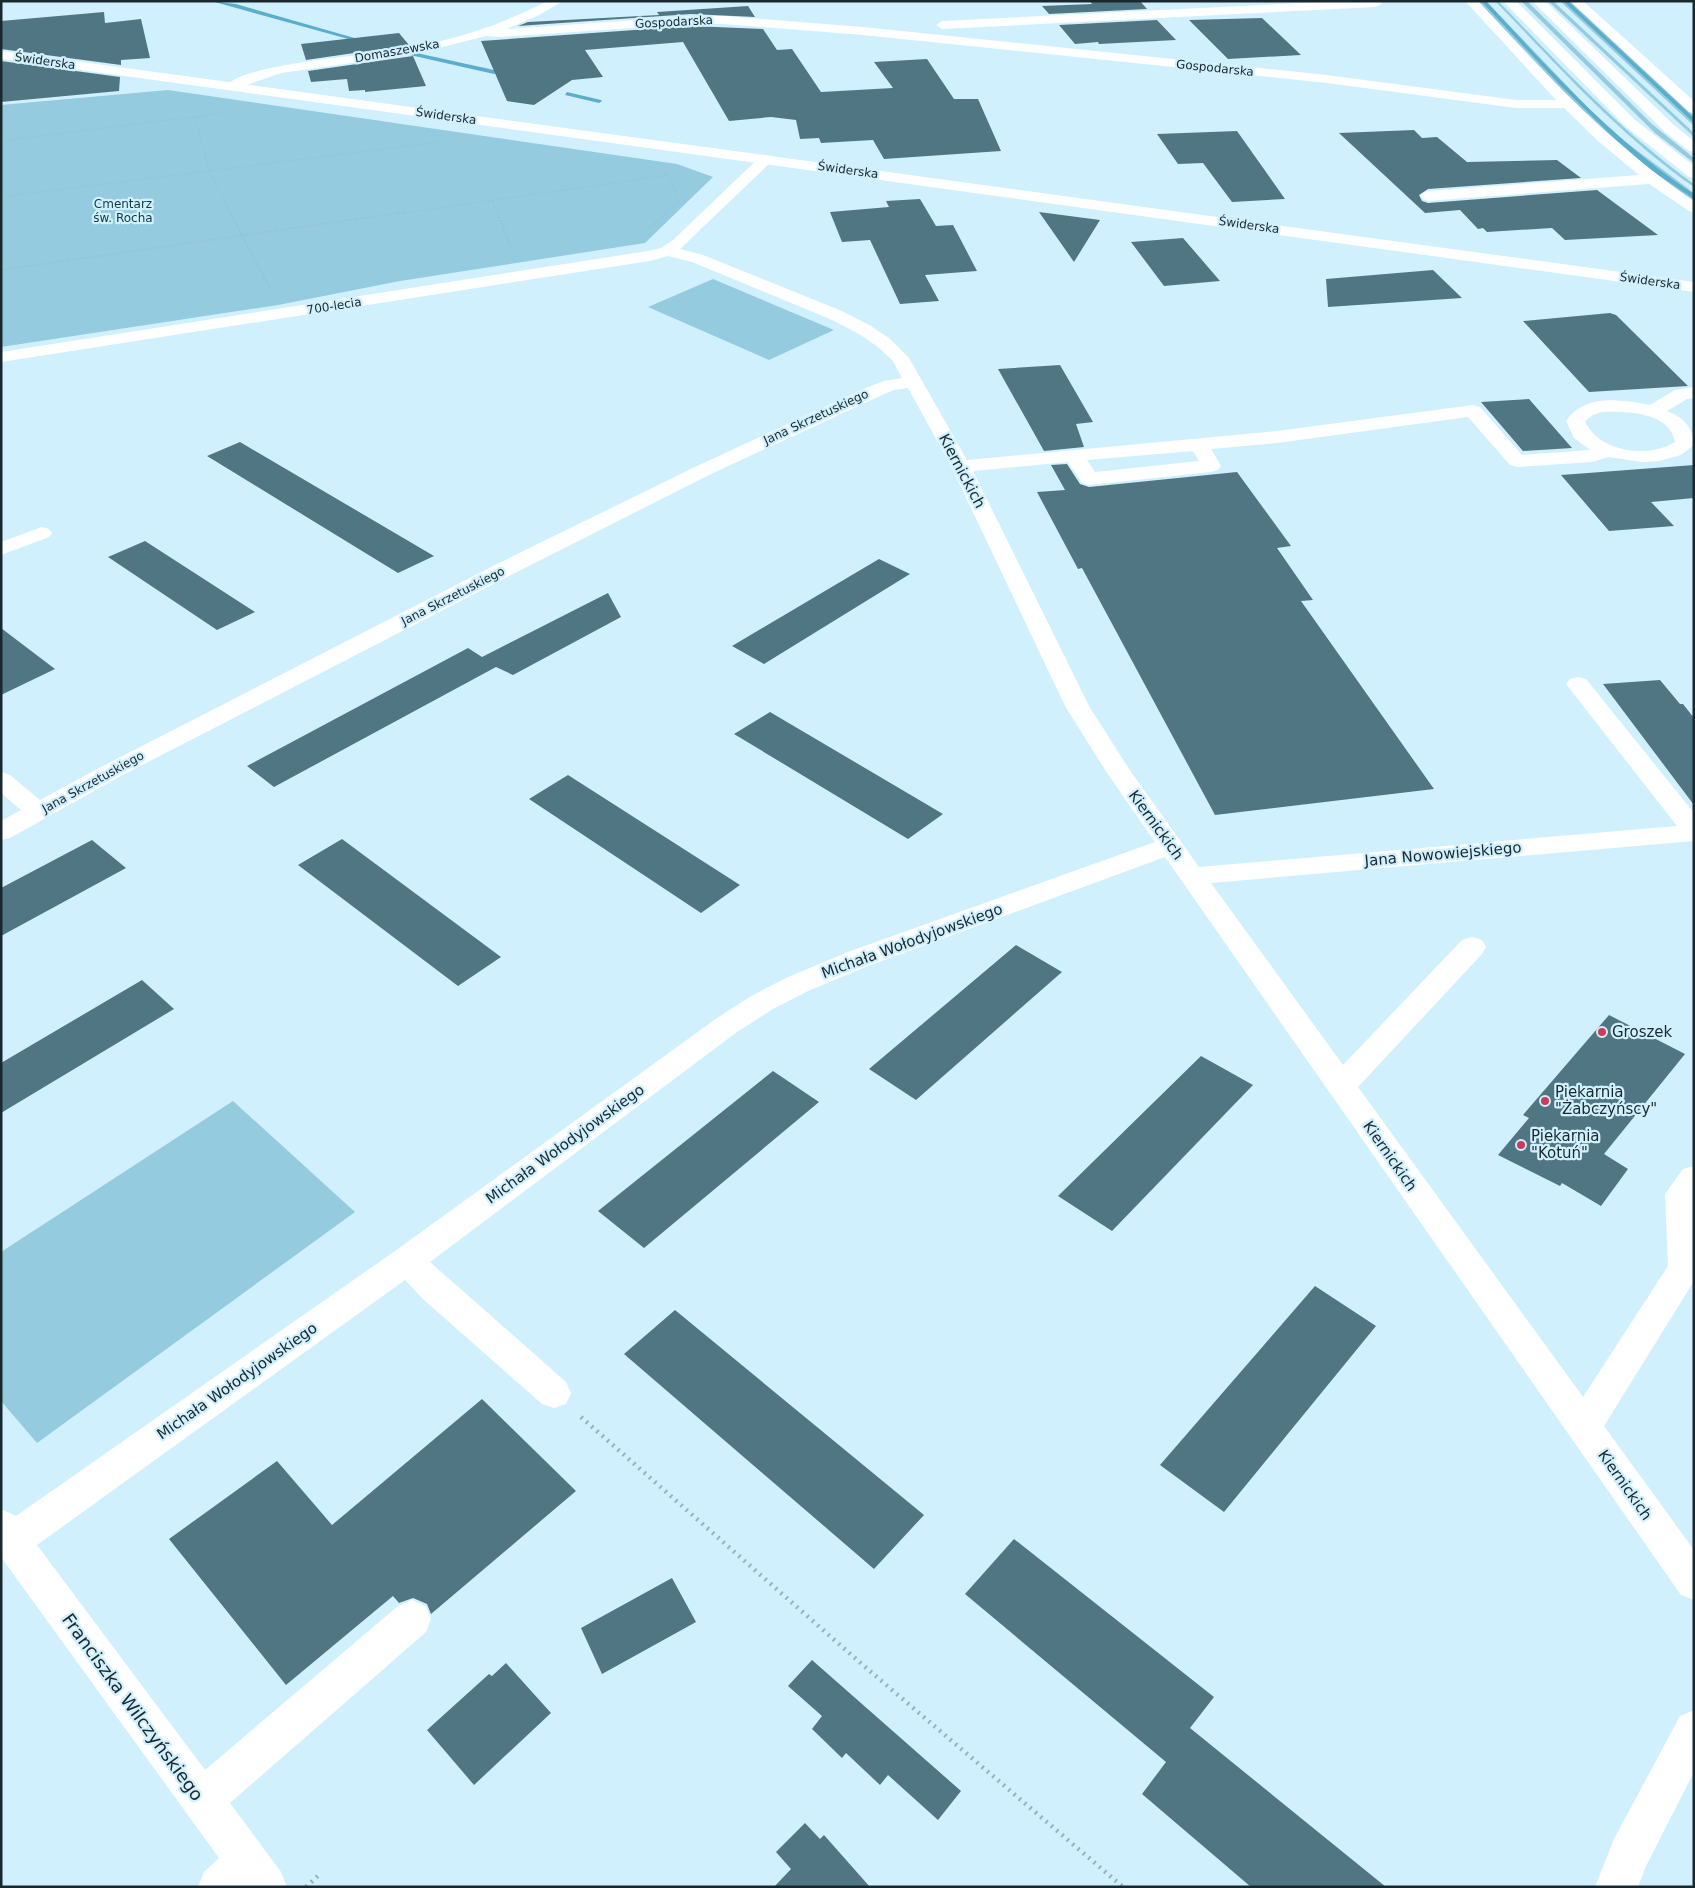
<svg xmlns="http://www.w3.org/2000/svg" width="1695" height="1888" font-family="'DejaVu Sans',sans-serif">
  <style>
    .green { fill: #94cbdf }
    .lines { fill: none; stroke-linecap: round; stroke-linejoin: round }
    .stream { fill: #5aaecc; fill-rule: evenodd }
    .building { fill: #517683 }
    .path-far2 { stroke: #98b2bd; stroke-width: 1; stroke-dasharray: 0.5 2; stroke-linecap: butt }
    .path-far1 { stroke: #98b2bd; stroke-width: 2; stroke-dasharray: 0.5 2.5; stroke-linecap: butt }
    .path { stroke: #98b2bd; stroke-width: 4.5; stroke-dasharray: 2 5; stroke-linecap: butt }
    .minor { fill: #fff; fill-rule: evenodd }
    .major { fill: #fff; fill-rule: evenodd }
    .poi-dot { fill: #cc3c58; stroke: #d1f0fd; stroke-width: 2 }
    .labels { text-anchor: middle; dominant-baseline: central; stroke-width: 4.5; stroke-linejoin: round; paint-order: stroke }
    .far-street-label { font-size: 12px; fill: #19282e; stroke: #d1f0fd }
    .far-park-label { font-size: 12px; fill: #103744; stroke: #d1f0fd }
    .street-label { font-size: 15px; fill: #19282e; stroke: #d1f0fd }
    .poi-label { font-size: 15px; fill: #19282e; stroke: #d1f0fd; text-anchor: start }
    .near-street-label { font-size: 18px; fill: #19282e; stroke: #d1f0fd }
  </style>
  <rect width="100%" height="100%" fill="#d1f0fd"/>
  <path class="green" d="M1478,1h8l110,115 23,21 75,56v8l-35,-23 -76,-66z
    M1495,1h3l10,10c57,60 116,123 186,173v3c-75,-52 -136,-121 -199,-186z
    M1521,1h6l125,123 42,34v5l-39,-30z
    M1548,1h5l141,132v4z
    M1560,1h10l124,115v10z
    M168,90l509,74 36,13 -68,66 -245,38 -122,24 -277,42v-242z
    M713,279l121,51 -65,30 -121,-53z
    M233,1101l122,111 -318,231 -36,-42v-149z"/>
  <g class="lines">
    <path class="stream" d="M211,1l25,3 157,45 -5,1z
      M1481,1h5c64,69 129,141 208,193v5l-43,-29 -38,-33 -54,-53z
      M1563,1h5l126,117v5z
      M412,52l82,18 3,2 -3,2 -84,-19z
      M567,92l34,8 1,1 -3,2 -34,-8z"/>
  </g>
  <path class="building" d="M1090,1h50l7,8 -98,5 -7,-8 50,-2z
    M748,6l7,11 -64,-3 -173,12 10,-4 131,-7 -2,-3z
    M104,12l1,11 36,-4 9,39 -29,2v5l-120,-16v-28z
    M1262,18l39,37 -73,4 -39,-39z
    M1157,20l19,20 -77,4 -1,-2 -23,2 -16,-19z
    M691,26l72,3 14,21 15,-1 29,43 72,-4 -19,-26 53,-3 27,40h24l23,52 -117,8 -11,-19 -52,3 -2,-5 -19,1 -4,-19 -25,-3 -42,4 -46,-79 -98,8 18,27 -31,3 -38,25 -27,-4 -26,-60z
    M399,33l10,12 -103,15 -5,-16z
    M413,56l13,30 -61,6v-2l-16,1 -2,-12 -36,3 -3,-11z
    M1,61l119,16 -1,14 -118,11z
    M1414,130l8,8 15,-1 30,25 90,-2 24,18 -153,11 -9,6 3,6 6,2 169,-13 61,45 -93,5 -13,-12 -65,4 -4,-4 -5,1 -18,-19 -35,3 -86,-80z
    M1237,131l48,68 -53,3 -29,-39 -25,1 -21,-30z
    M920,199l16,27 17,-1 24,46 -52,4 14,26 -39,3 -30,-64 -28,2 -12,-30 59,-5 -3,-6z
    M1039,212l61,8 -26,42z
    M1183,238l37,43 -56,5 -33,-44z
    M1433,270l29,28 -134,9 -2,-28z
    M1610,313l6,2 72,71 -99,6 -66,-71z
    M1060,365l33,57 -17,2 8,23 -40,4 -46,-82z
    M1529,399l43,49 -49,3 -42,-49z
    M240,442l194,114 -36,17 -191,-117z
    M1067,464l13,20 9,3 148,-15 54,74 -14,2 36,52 -12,1 133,188 -219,26 -133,-247 -4,1 -41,-77 28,-2 -14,-25z
    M1694,465v33l-43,4 23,24 -65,5 -48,-56z
    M145,541l110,71 -38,18 -109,-73z
    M879,559l31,15 -146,90 -32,-18z
    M608,593l13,24 -108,58 -17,-8 -222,120 -27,-21 221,-118 14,9z
    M1,628l54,41 -54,26z
    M1660,680l20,24h3l11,14v87l-91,-121z
    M770,712l173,102 -35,25 -174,-105z
    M568,775l172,110 -39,28 -172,-114z
    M342,839l159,118 -43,29 -160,-121z
    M92,840l34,28 -125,68v-48z
    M1016,945l46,27 -146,128 -47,-31z
    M142,980l32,29 -173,104v-50z
    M1609,1015l76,39 -81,100 24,15 -27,37 -39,-23 -2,3 -62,-31 31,-37 -6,-3z
    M1201,1056l52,29 -141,146 -54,-35z
    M773,1071l46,31 -175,146 -46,-37z
    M1315,1286l61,40 -152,186 -64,-47z
    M675,1310l249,205 -50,54 -250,-215z
    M482,1399l94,92 -145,123 -4,-10 -14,-6 -14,5 -6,-7 -107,89 -117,-146 108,-78 55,64z
    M1014,1539l200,158 -24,31 196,159h-135l-109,-93 24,-32 -201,-168z
    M672,1578l24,44 -94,52 -21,-46z
    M812,1660l149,131 -23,29 -50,-45 -8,10 -34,-32 -4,5 -30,-29 10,-13 -34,-30z
    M506,1663l45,50 -77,72 -47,-55 62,-56 3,2z
    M805,1823l15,16 4,-4 46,52h-96l17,-18 -15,-17z"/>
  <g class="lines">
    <path class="path-far2" d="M195,116l14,55 22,43
      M1,141l223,-28
      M664,173l5,2 10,27 -14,12
      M1,197l439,-55
      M492,200l5,14
      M397,214l272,-39"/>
    <path class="path-far1" d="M230,212l40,77
      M497,212l15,38
      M649,228l18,-16
      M1,270l405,-58"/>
    <path class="path" d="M581,1417l283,249 259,221
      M306,1887l14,-13"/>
    <path class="minor" d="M547,1h16l-24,14 -32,14 184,-13h33l139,11 464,48 189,25h40l-91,-99h13c67,73 133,144 216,200v12l-5,-2 -40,-27 -221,17 -5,-2 -3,-3 3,-3 5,-2 211,-16 -41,-34 -34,-33h-48l-189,-25 -464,-48 -139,-11h-33l-192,13 -13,-1 -71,18 -134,19 -48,17 -7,-4c16,-20 112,-28 140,-32 25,-3 50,-8 75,-13 37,-9 72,-22 106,-40z
      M1339,1h42l1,2 -6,4 -434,22 -6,-4 6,-4z
      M1570,1h13l111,100v12l-5,-1z
      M766,155l5,1 2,3 -2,3 -91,87 23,6 139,56 29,15 19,13 19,19 58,102 310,-29 196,-26 7,2 42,48 68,-5 -16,-12 -8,-17c18,-27 55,-22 84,-16l25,-15 19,-3v11l-7,1 -20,12c16,6 27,17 27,34l-13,10 -22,6 -17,1 -33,-5 -17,5 -75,5 -7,-2 -42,-48 -191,26 -66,6 10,17 -3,4 -7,2 -122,13 -7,-2 -14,-21 -95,9 116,235 40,63 70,98 478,-41 -111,-142 4,-5 8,-2 8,2 108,134v28l-483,42 132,182 119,-125 10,-3 10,3 4,7 -4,7 -124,133 225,310 85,-131 -3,-72 18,-25 11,-3v115l-90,145 90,124v50l-13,-5 -516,-738 -297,109 -60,25 -35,18 -36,23 -307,230 136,120 5,11 -5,11 -12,4 -12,-4 -118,-104 -19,-20 -368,265 168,225 193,-164 14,-6 14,6 5,13 -5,13 -196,171 51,69 6,15h-89l6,-15 15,-14 -218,-301v-48l15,7 379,-265 322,-233 36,-23 35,-18 60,-25 307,-110 -48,-69 -42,-67 -114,-240 -43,-78 -14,2 -12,5 -171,79 -198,100 -394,203 -109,61 -9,2v-19l20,-11 -20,-17v-21l9,3 30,25 61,-33 396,-203 200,-98 171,-79 16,-6 18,-3 -9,-17 -15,-14 -19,-13 -29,-15 -138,-57 -24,-6 -18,5 -649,101v-10l647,-101 13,-3 12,-8 88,-84zM1602,412c25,-1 68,0 73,30 -27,17 -77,10 -90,-21l8,-6zM1193,451l6,10 -104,11 -8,-12z
      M42,527l7,2 3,4 -3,4 -48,18v-13z
      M1694,1710v62l-48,94 -8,21h-43l19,-48 66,-123z"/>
    <path class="major" d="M1503,1h13l118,118 60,47v12l-5,-1 -65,-52z
      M1532,1h13l130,125 19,15v11l-5,-1 -24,-19z
      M1,51l1693,231v10l-1693,-233z"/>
  </g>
  <g class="poi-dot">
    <circle cx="1602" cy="1032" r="5"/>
    <circle cx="1545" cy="1101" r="5"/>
    <circle cx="1521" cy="1145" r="5"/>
  </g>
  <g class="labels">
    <g class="far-street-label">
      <text transform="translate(674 22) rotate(-3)">Gospodarska</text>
      <text transform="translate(397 51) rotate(-10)">Domaszewska</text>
      <text transform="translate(45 61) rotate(8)">Świderska</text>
      <text transform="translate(1215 68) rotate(6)">Gospodarska</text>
      <text transform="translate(446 116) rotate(8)">Świderska</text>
      <text transform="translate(848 170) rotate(8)">Świderska</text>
      <text transform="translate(1249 225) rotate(8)">Świderska</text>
      <text transform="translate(1650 281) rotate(8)">Świderska</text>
      <text transform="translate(334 306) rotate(-9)">700-lecia</text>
      <text transform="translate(816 417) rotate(-25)">Jana Skrzetuskiego</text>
      <text transform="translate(453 596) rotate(-27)">Jana Skrzetuskiego</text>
      <text transform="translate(93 782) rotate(-29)">Jana Skrzetuskiego</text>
    </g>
    <g class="far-park-label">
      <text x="123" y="204">Cmentarz<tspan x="123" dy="14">św. Rocha</tspan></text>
    </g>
    <g class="street-label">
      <text transform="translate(962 471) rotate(62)">Kiernickich</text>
      <text transform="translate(1156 825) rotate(54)">Kiernickich</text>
      <text transform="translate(1443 854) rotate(-5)">Jana Nowowiejskiego</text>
      <text transform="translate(912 941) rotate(-20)">Michała Wołodyjowskiego</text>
      <text transform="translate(565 1144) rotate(-36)">Michała Wołodyjowskiego</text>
      <text transform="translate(1390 1156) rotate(55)">Kiernickich</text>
      <text transform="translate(237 1381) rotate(-35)">Michała Wołodyjowskiego</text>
      <text transform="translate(1625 1485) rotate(55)">Kiernickich</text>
    </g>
    <g class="poi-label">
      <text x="1612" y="1032">Groszek</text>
      <text x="1555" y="1092">Piekarnia<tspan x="1555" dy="17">"Żabczyńscy"</tspan></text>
      <text x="1531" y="1136">Piekarnia<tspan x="1531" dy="17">"Kotuń"</tspan></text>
    </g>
    <g class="near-street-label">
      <text transform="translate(133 1707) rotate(54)">Franciszka Wilczyńskiego</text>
    </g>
  </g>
  <rect width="1695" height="1888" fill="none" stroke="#19282e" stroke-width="5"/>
</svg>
